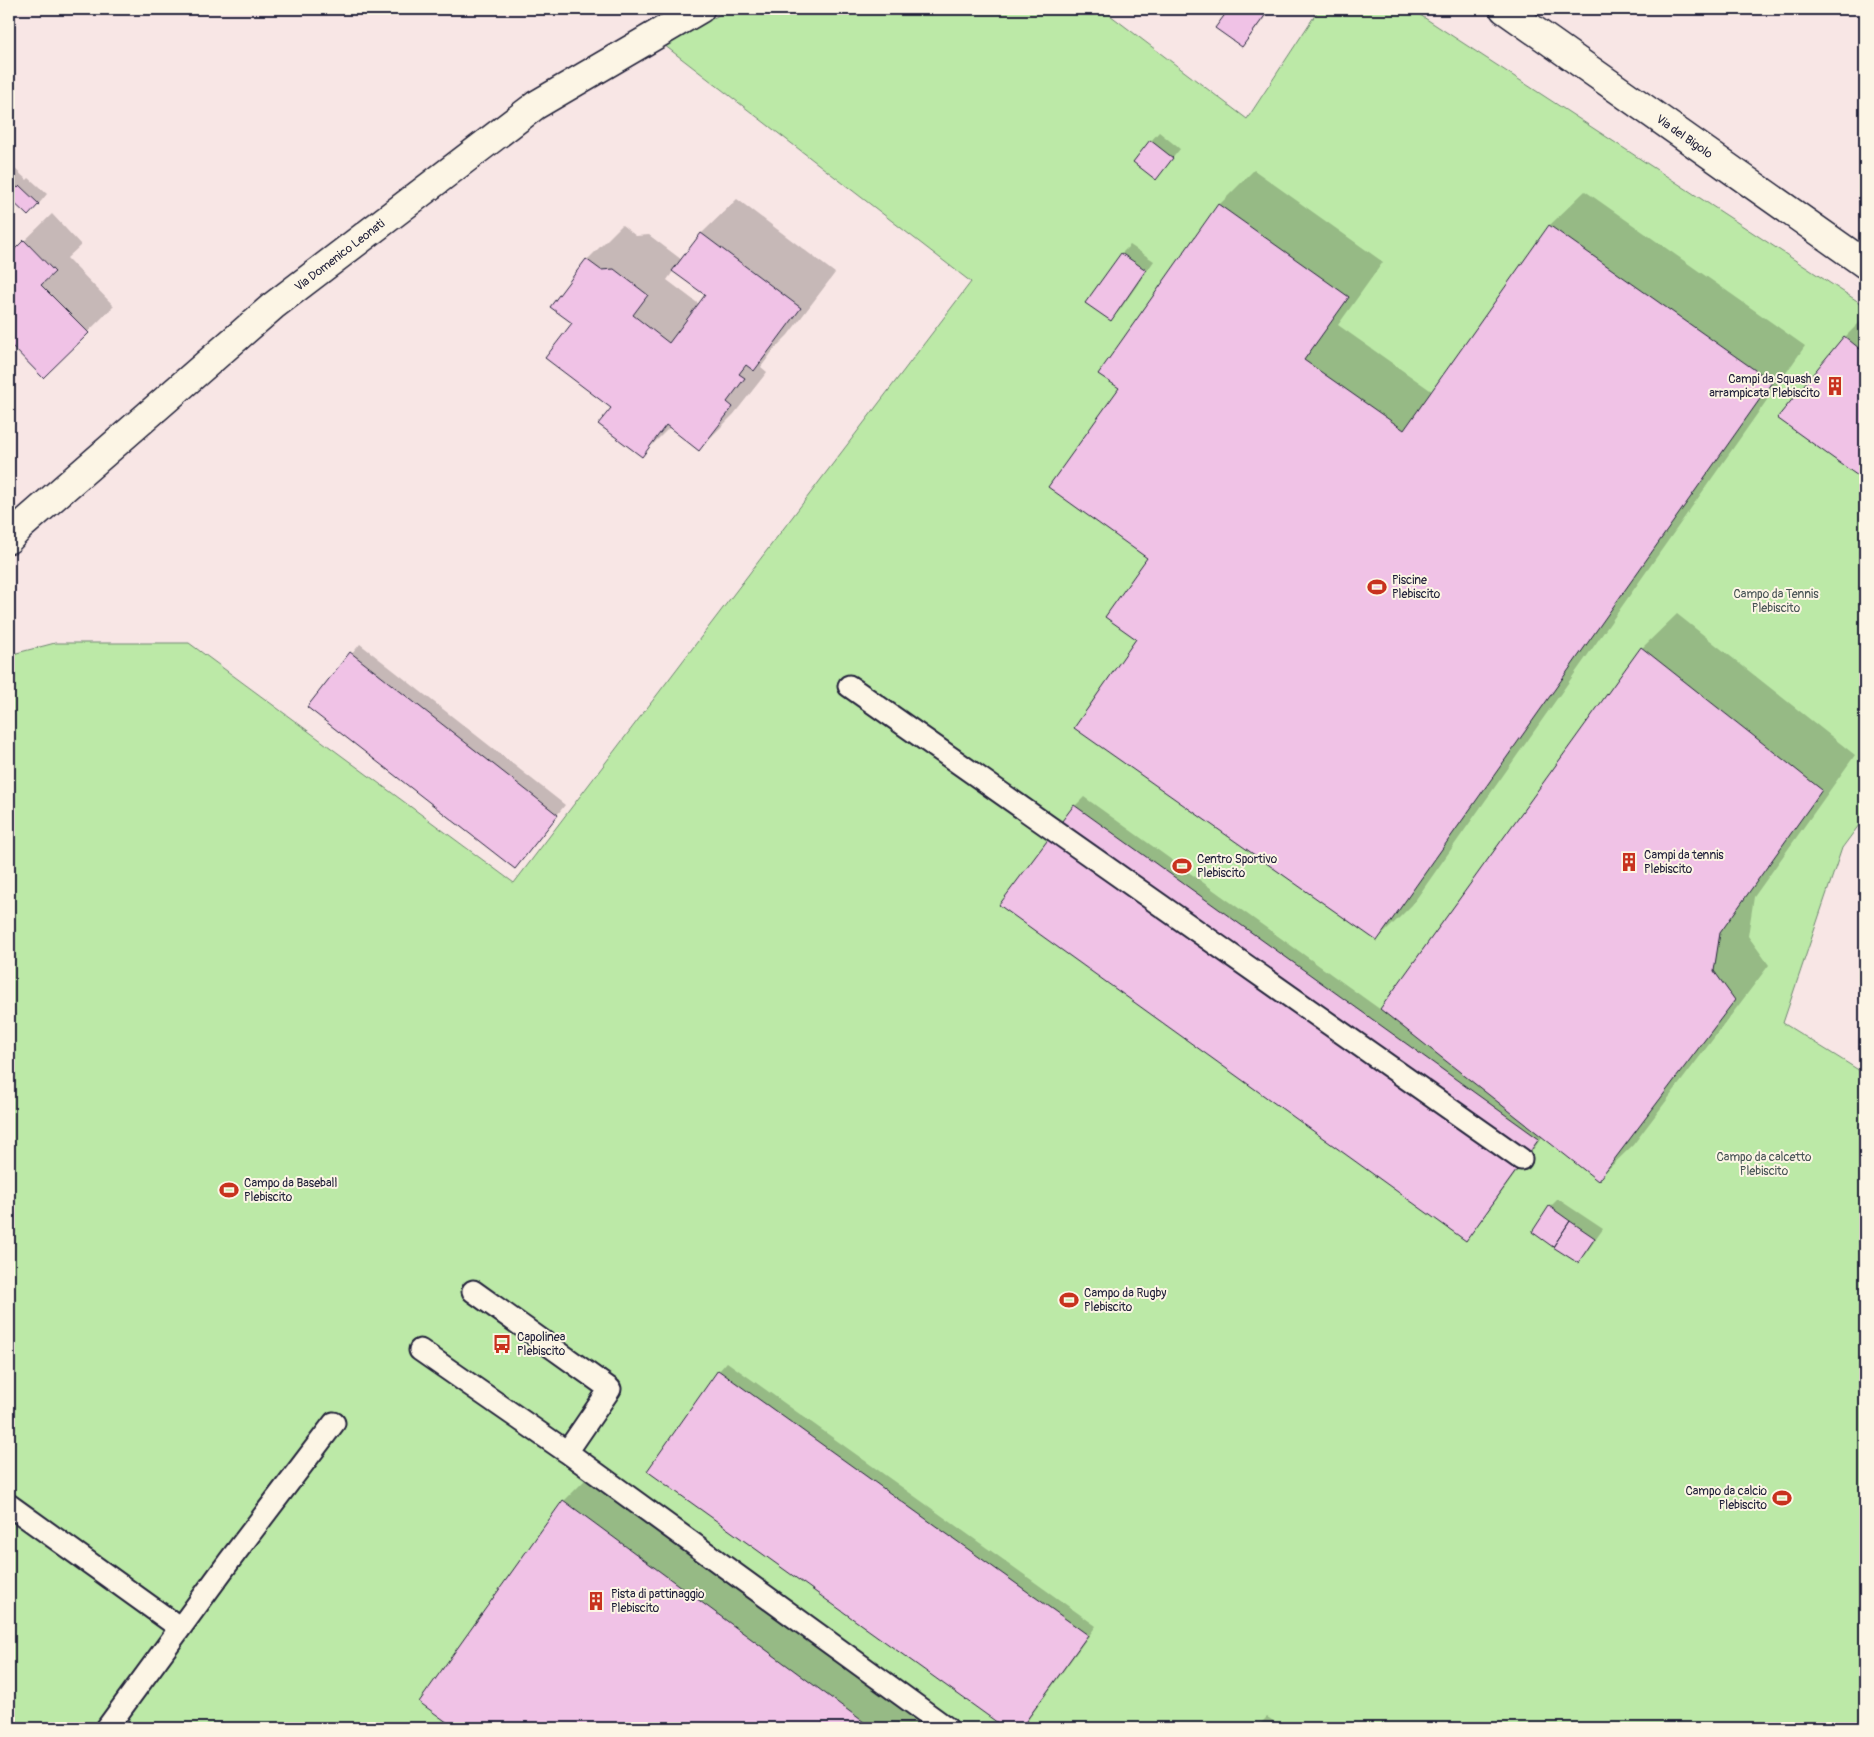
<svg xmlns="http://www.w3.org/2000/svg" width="1874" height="1737" font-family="Pangolin,sans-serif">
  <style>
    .green { fill: #bce9a7; stroke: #6f8671 }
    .shadow { fill: #0003; fill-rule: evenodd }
    .building { fill: #f0c2e6; stroke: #22223b }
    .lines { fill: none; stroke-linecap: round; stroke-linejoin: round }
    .service-casing { stroke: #22223b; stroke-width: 25 }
    .minor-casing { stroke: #22223b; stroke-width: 31 }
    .service { stroke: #fcf5e5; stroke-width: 21 }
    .minor { stroke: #fcf5e5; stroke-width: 28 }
    .labels { text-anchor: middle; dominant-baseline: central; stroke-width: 4; stroke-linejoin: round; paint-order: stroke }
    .street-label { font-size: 12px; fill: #22223b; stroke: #fcf5e5 }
    .poi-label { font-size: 12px; fill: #22223b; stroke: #fcf5e5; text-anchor: start }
    .park-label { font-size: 12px; fill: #485456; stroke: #fcf5e5 }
  </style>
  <rect width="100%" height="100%" fill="#f8e6e5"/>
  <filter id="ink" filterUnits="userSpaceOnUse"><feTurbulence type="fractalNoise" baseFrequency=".02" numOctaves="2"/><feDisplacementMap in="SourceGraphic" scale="10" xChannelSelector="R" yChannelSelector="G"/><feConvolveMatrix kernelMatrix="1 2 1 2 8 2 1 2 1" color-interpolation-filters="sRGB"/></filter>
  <g filter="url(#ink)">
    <path class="green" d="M730,9h372l145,110 72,-110h92l454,297v511l-23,31 -59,175 82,51v654h-1856v-1073l46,-12h134l325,240 457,-601 -307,-237z"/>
    <path class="shadow" d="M1231,9h40l-21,28 -8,9 -25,-18z
      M1159,132l21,17 -24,29 -5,-37z
      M15,169l12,11 2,-2 18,16 -10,12 -25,-11 -3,-3v-17z
      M1254,170l129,92 -45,63 95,67 117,-167 35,-34 220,155 -393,559 -35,35 -239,-301 11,-82 -29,-169 -20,-15 119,-168z
      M737,199l98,74 -47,62 -13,13 -14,19 6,5 -33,42 -35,35 -29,-22 -28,28 -29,-47 -40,-85 -21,-17 35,-46 35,-35 14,11 13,-1 33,25 20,-27zM674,270l33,25 -7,10 -33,-25z
      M52,214l29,31 -14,13 47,48 -71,70 -34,-35v-85z
      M1130,245l24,16 -35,50 -8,8 -24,-16 35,-50z
      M1865,317v163l-86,-62 66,-81z
      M1677,614l178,141 -101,142 -6,39 21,29 -136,180 -35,34 -55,-43 -69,94 -8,9 -465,-334 74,-99 9,-9 297,213 261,-362z
      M360,644l205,161 -50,62 -206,-160z
      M1558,1199l45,30 -17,24 -8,8 -28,-54z
      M727,1362l369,264 -74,102h-15l-358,-257 70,-100z
      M599,1466l354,262h-495l-37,-26 143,-201z
      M1267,1717l18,11h-29z"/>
    <path class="building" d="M1229,9h38l2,1 -27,37 -27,-19z
      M1150,140l23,18 -17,22 -23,-18z
      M9,180l9,8 2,-2 19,18 -11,12 -19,-18 1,-3 -1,-1z
      M1218,204l131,93 -45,63 100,70 145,-205 223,157 -395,559 -303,-213 62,-89 -31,-22 42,-59 -99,-71 71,-99 -21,-14z
      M701,233l100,75 -47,63 -8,-6 -7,9 6,4 -18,24 6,5 -34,44 -33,-26 -24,32 -44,-33 13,-16 -66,-50 27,-35 -22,-16 36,-48 15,11 13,-1 34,26 -15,20 36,28 36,-48 -33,-24z
      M24,240l31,32 -14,13 48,48 -46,45 -34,-35v-88z
      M1121,253l25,17 -35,51 -26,-18z
      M1844,336l21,17v128l-88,-63z
      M1641,647l181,143 -102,143 -6,38 21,29 -137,181 -218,-172z
      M350,652l208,163 -43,54 -208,-162z
      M1074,805l465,334 -73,102 -467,-336z
      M1549,1206l21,15 -17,26 -21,-15z
      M1570,1221l25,17 -17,25 -25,-16z
      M718,1370l370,265 -67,93h-16l-358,-257z
      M563,1500l309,228h-417l-36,-26z"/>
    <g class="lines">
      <g class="service-casing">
        <path id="service" d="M849,686l672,473
          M473,1291l137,98 -43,63 380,276
          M420,1350l147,102
          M9,1505l171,123
          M107,1728l123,-168 104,-137"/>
      </g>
      <g class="minor-casing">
        <g id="minor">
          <path id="s1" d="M1504,9l361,255"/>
          <path id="s2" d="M9,539l11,-12 253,-221 263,-201 164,-96"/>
        </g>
      </g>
      <use href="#service" class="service"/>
      <use href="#minor" class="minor"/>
    </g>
  </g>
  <defs>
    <g id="building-bare" transform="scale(1.5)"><path d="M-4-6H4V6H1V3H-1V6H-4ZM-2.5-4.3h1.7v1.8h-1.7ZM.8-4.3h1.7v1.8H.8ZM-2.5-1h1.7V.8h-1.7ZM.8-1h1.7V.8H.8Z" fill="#c8321e" stroke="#fcf5e5" stroke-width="2.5" paint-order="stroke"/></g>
    <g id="stadium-bare" transform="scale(1.5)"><path d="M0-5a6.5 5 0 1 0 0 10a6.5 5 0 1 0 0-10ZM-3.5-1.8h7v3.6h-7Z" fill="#c8321e" stroke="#fcf5e5" stroke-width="2.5" paint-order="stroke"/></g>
    <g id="bus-bare" transform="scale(1.5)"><path d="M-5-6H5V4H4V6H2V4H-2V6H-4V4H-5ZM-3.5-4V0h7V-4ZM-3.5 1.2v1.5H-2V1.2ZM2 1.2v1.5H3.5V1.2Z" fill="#c8321e" stroke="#fcf5e5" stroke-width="2.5" paint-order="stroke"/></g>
  </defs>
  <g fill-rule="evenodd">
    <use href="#building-bare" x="1835" y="386"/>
    <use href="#stadium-bare" x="1377" y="587"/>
    <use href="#building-bare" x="1629" y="862"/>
    <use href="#stadium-bare" x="1182" y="866"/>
    <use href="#stadium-bare" x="229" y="1190"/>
    <use href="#stadium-bare" x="1069" y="1300"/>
    <use href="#bus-bare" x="502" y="1344"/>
    <use href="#stadium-bare" x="1782" y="1498"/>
    <use href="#building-bare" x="596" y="1601"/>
  </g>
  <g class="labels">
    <g class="street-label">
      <text stroke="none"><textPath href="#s1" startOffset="221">Via del Bigolo</textPath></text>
      <text stroke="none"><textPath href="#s2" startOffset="436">Via Domenico Leonati</textPath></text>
    </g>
    <g class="poi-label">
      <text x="1820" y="379" text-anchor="end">Campi da Squash e<tspan x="1820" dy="14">arrampicata Plebiscito</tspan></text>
      <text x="1392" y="580">Piscine<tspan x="1392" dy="14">Plebiscito</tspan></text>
      <text x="1644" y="855">Campi da tennis<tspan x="1644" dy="14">Plebiscito</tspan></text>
      <text x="1197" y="859">Centro Sportivo<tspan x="1197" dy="14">Plebiscito</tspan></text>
      <text x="244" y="1183">Campo da Baseball<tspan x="244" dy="14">Plebiscito</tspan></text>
      <text x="1084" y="1293">Campo da Rugby<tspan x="1084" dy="14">Plebiscito</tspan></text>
      <text x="517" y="1337">Capolinea<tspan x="517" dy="14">Plebiscito</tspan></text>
      <text x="1767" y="1491" text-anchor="end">Campo da calcio<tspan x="1767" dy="14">Plebiscito</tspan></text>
      <text x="611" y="1594">Pista di pattinaggio<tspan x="611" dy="14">Plebiscito</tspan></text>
    </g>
    <g class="park-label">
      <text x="1776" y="594">Campo da Tennis<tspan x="1776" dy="14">Plebiscito</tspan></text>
      <text x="1764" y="1157">Campo da calcetto<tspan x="1764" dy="14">Plebiscito</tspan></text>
    </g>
  </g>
  <rect width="1874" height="1737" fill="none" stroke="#fcf5e5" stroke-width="30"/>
  <rect x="15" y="15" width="1844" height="1707" fill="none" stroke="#22223b" stroke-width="2" filter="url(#ink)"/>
</svg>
